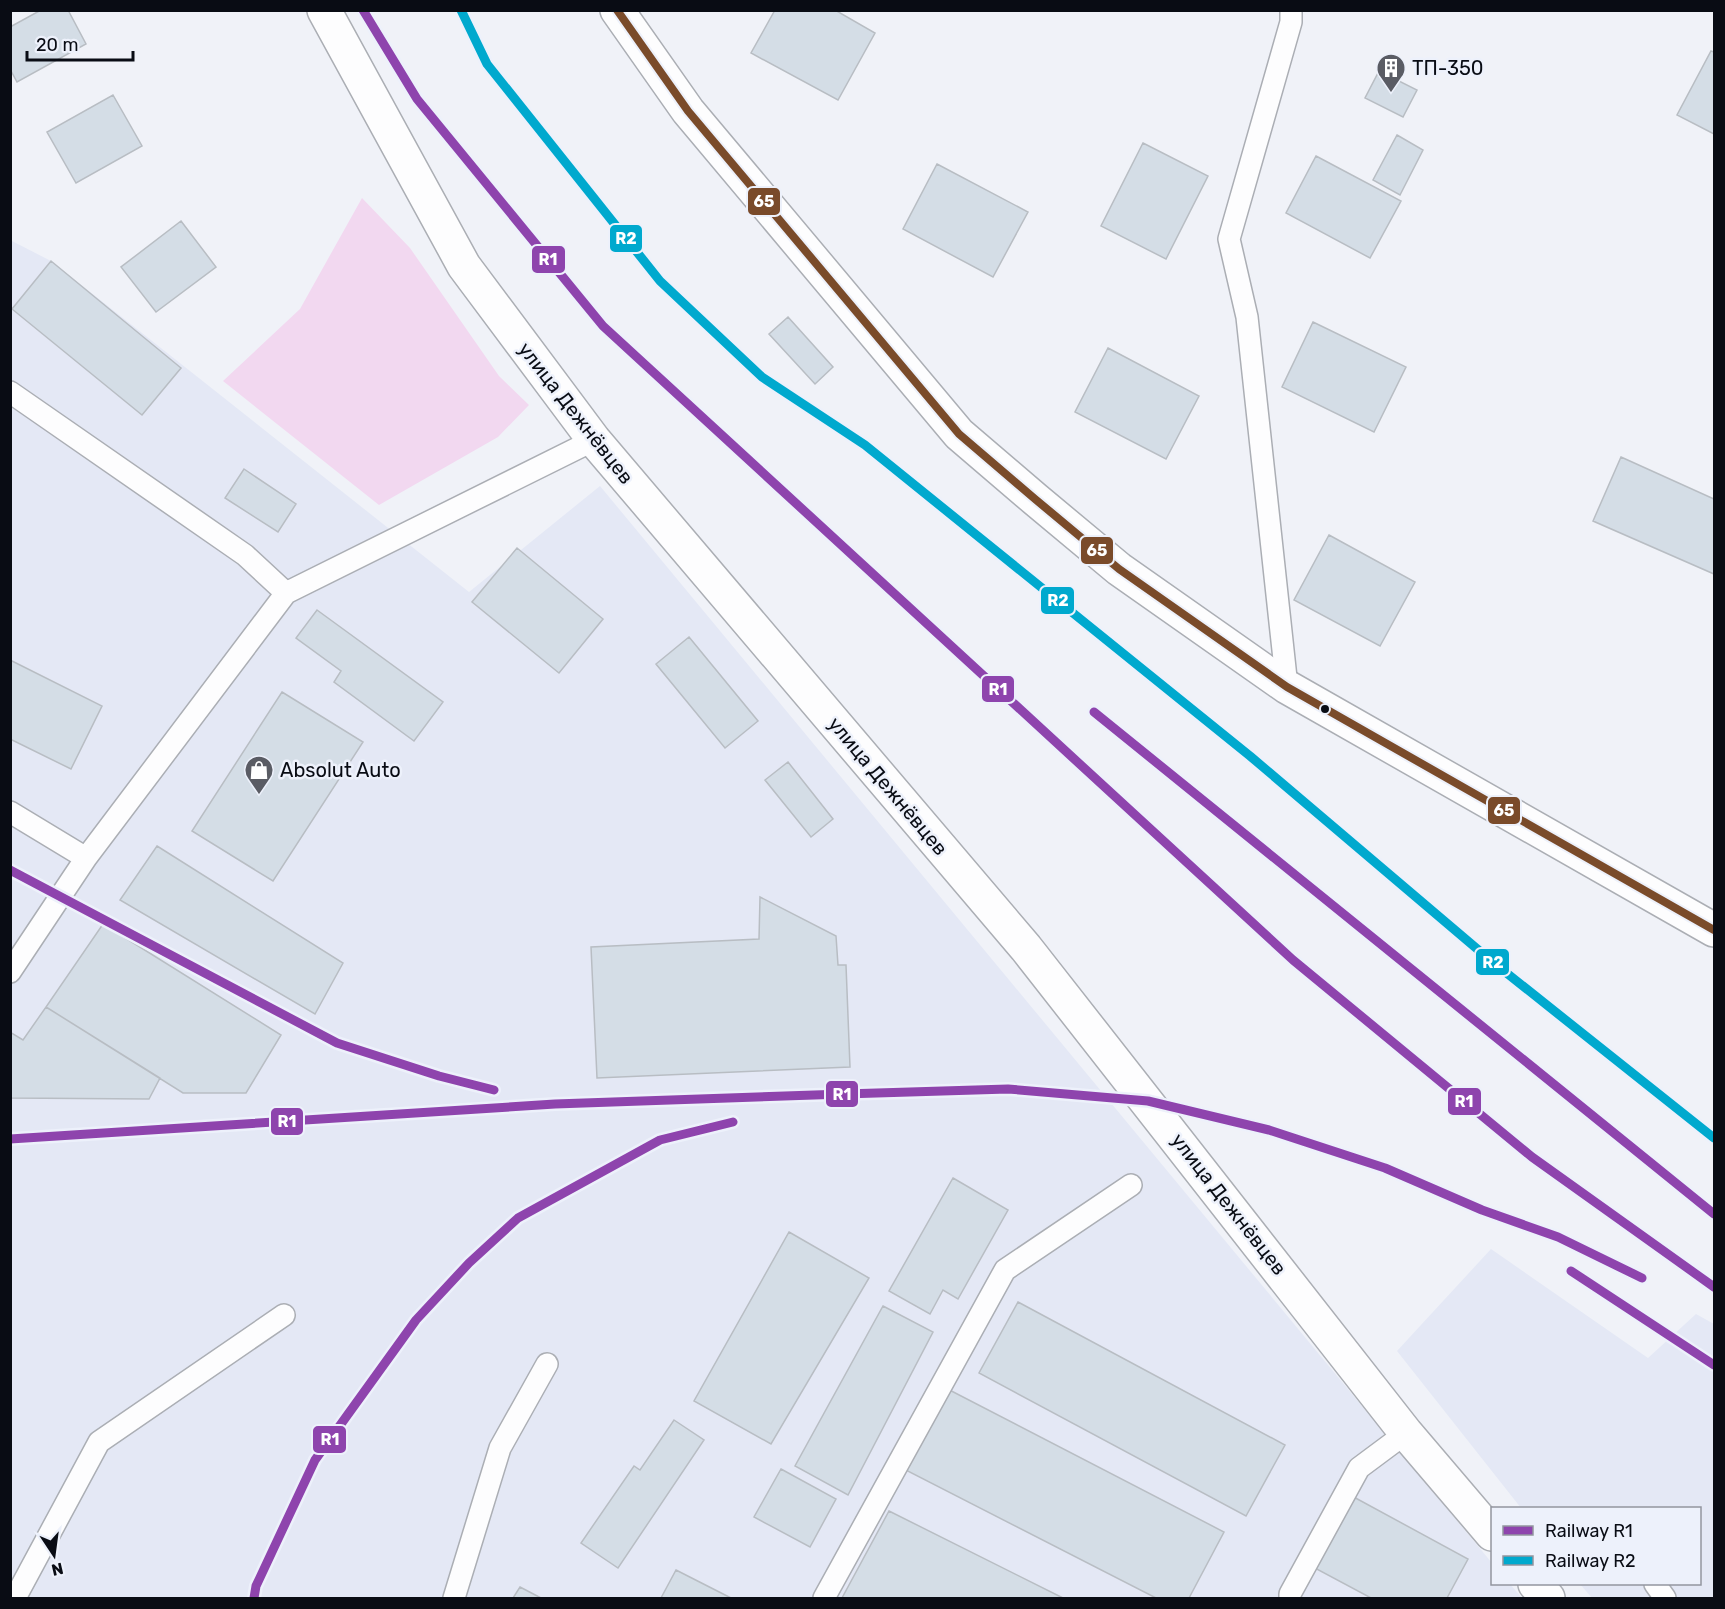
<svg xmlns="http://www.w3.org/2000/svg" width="1725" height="1609" font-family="Rubik,sans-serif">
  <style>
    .built { fill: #e4e8f5 }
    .green { fill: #f2d8f0 }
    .building { fill: #d4dde6; stroke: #b8bdc3; stroke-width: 1.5 }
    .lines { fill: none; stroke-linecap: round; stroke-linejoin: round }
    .service-casing { stroke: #abaeb4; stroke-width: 24 }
    .minor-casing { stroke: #abaeb4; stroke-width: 36 }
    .secondary-casing { stroke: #abaeb4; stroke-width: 36 }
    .service { stroke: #fdfdfe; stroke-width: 21 }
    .minor { stroke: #fdfdfe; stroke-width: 33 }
    .secondary { stroke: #fdfdfe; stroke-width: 33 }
    .bus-1-casing { stroke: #edf1fb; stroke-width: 12 }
    .bus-1 { stroke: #7a4b2a; stroke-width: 8 }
    .rail-1-casing { stroke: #edf1fb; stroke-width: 14 }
    .rail-2-casing { stroke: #edf1fb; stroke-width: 14 }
    .rail-1 { stroke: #8e44ad; stroke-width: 9 }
    .rail-2 { stroke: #00a9ce; stroke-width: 9 }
    .bus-dot { fill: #090c14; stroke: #edf1fb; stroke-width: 2 }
    .labels { text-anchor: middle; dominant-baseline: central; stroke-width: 5; stroke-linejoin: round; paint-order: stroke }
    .poi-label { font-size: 20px; fill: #090c14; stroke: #edf1fb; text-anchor: start }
    .street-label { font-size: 20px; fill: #090c14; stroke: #edf1fb }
    .line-badge { stroke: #edf1fb; stroke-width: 2 }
    .badge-label { font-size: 16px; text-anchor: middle; font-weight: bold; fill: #fff }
  </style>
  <rect width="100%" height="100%" fill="#f0f2f8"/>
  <path class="built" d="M10,240l41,21 418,331 131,-106 892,1077v21h18l12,14h-1511z
    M1491,1249l157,109 48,-44 18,10v274h-122l-12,-14h120v-76h-179l-124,-157z"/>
  <path class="green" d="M362,198l48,50 89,128 30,29 -31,32 -119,68 -156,-124 77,-72z"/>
  <path class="building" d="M41,10h27l18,34 -69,38 -7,-13v-42z
    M775,10h60l40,23 -37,67 -87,-47z
    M1711,51l3,1v82l-37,-19z
    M1379,71l38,19 -14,27 -38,-19z
    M113,95l29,51 -66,37 -29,-51z
    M1397,135l26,15 -23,45 -27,-15z
    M1143,143l65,33 -42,83 -65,-33z
    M1316,156l85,45 -31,57 -84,-45z
    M937,164l91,48 -35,65 -90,-48z
    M181,221l35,46 -60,45 -35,-45z
    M51,261l130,107 -39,47 -130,-106z
    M788,317l45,50 -18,17 -46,-50z
    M1313,322l93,45 -32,65 -92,-45z
    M1108,348l91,48 -33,63 -91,-47z
    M1621,457l93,42v75l-121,-53z
    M244,469l52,35 -18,28 -53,-34z
    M1329,535l86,47 -35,64 -86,-46z
    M517,548l86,71 -44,54 -87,-71z
    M317,610l126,92 -29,39 -80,-59 7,-11 -45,-33z
    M689,637l69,84 -33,27 -69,-84z
    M10,660l92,46 -31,63 -61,-30z
    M282,692l81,50 -90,139 -81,-50z
    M788,762l45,57 -22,18 -46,-57z
    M157,846l186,117 -28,51 -195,-114z
    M760,897l76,39 2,29h8l4,102 -253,11 -6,-131 168,-8z
    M103,924l178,111 -35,58h-63l-137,-86z
    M46,1007l114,71 -11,21 -139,-1v-66l13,8z
    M953,1178l55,32 -50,89 -15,-9 -13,24 -41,-23z
    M789,1232l80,46 -98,166 -77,-43z
    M1018,1302l267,143 -39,71 -267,-143z
    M883,1306l50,26 -85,163 -53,-29z
    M934,1382l290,150 -35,66h-33l-264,-135z
    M674,1420l30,20 -86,128 -37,-25 53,-77 6,4z
    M781,1469l55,30 -26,48 -56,-30z
    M1350,1495l118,64 -21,39h-76l-60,-32z
    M889,1511l174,87h-221z
    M676,1570l55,28h-70z
    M520,1587l21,11h-28z"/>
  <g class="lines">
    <g class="service-casing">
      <path id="service" d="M10,392l235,163 41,38
        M1287,687l-40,-370 -18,-78 62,-217v-12
        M10,812l76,46
        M10,972l76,-114 200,-265 308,-153
        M1655,1584l10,14
        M15,1598l84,-156 185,-127
        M454,1598l46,-150 47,-84
        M824,1598l181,-328 126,-85
        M1290,1598v-4l69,-126 47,-35"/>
    </g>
    <g class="minor-casing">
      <path id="minor" d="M324,10l140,256 130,174 432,508 380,485 86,101
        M1535,1584l13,14"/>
    </g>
    <g class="secondary-casing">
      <path id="secondary" d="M617,10l71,101 271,323 76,65 84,70 168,118 427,243"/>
    </g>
    <use href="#service" class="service"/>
    <use href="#minor" class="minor"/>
    <use href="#secondary" class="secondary"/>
    <g class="bus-1-casing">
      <path id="bus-1" d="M617,10l71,101 271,323 76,65 84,70 168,118 427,243"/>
    </g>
    <use href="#bus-1" class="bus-1"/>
    <g class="rail-1-casing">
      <path id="rail-1" d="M363,10l54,89 186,227 690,634 239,197 182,130
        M1094,712l620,502
        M10,870l327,173 102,33 55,14
        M10,1139l545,-35 289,-10 164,-5 140,12 121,29 116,38 97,42 76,27 84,41
        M1571,1271l143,94
        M254,1598l2,-12 59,-126 101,-140 53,-57 49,-45 142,-78 73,-18"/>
    </g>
    <g class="rail-2-casing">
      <path id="rail-2" d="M461,10l26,54 173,217 102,96 103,68 385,311 239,203 225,179"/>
    </g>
    <use href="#rail-1" class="rail-1"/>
    <use href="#rail-2" class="rail-2"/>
  </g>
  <defs>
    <g id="building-pin" transform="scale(1.5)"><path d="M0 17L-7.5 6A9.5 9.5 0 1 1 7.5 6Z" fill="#5a5c64" stroke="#edf1fb"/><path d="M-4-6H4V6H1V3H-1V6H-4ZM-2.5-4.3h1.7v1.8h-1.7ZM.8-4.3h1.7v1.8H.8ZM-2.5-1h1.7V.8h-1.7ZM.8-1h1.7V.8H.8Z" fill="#fff"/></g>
    <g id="shop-pin" transform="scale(1.5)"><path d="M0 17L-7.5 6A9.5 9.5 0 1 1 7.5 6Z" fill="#5a5c64" stroke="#edf1fb"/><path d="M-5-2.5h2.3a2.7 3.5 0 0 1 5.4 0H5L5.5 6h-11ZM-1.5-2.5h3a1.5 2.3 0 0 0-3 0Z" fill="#fff"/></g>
  </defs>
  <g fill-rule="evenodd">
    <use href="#building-pin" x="1391" y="68"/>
    <use href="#shop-pin" x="259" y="770"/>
  </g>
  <circle class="bus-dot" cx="1325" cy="709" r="5"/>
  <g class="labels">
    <g class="poi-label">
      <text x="1412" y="68">ТП-350</text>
      <text x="280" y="770">Absolut Auto</text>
    </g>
    <g class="street-label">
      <text transform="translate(576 413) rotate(52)">улица Дежнёвцев</text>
      <text transform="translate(888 786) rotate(50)">улица Дежнёвцев</text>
      <text transform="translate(1229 1204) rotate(52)">улица Дежнёвцев</text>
    </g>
  </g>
  <g class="line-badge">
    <rect x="747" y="187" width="34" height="29" rx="6" fill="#7a4b2a"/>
    <rect x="609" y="224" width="34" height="29" rx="6" fill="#00a9ce"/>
    <rect x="531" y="245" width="35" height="29" rx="6" fill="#8e44ad"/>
    <rect x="1080" y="536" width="34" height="29" rx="6" fill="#7a4b2a"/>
    <rect x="1040" y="586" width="35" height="29" rx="6" fill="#00a9ce"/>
    <rect x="981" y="675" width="34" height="28" rx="6" fill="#8e44ad"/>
    <rect x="1487" y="796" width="34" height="29" rx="6" fill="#7a4b2a"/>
    <rect x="1475" y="948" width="35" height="28" rx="6" fill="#00a9ce"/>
    <rect x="825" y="1080" width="34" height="28" rx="6" fill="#8e44ad"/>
    <rect x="1447" y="1087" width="35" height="29" rx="6" fill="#8e44ad"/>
    <rect x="270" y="1107" width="34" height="29" rx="6" fill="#8e44ad"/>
    <rect x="312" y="1425" width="35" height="29" rx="6" fill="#8e44ad"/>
  </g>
  <g class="badge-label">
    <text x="764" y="207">65</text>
    <text x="626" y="244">R2</text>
    <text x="548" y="265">R1</text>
    <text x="1097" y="556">65</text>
    <text x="1058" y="606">R2</text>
    <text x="998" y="695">R1</text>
    <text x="1504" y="816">65</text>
    <text x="1493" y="968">R2</text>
    <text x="842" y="1100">R1</text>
    <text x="1464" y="1107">R1</text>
    <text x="287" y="1127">R1</text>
    <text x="330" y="1445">R1</text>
  </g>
  <rect width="1725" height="1609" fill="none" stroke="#090c14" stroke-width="24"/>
  <rect x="1491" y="1507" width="210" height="78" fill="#edf1fb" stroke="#92959f" stroke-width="1.5"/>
  <rect x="1503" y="1526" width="30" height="9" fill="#8e44ad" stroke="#92959f" stroke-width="1.5"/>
  <text x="1545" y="1537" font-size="18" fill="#090c14">Railway R1</text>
  <rect x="1503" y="1556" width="30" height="9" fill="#00a9ce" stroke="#92959f" stroke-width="1.5"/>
  <text x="1545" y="1567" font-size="18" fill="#090c14">Railway R2</text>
  <g transform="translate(54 1555) rotate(167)" stroke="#edf1fb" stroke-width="4.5" paint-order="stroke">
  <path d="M0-4.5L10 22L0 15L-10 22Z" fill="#090c14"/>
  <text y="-9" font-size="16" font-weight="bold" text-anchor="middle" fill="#090c14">N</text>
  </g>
  <path d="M27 51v9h106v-9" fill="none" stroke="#090c14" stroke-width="3"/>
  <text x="36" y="51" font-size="18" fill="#090c14" stroke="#edf1fb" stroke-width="4.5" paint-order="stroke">20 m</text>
</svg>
